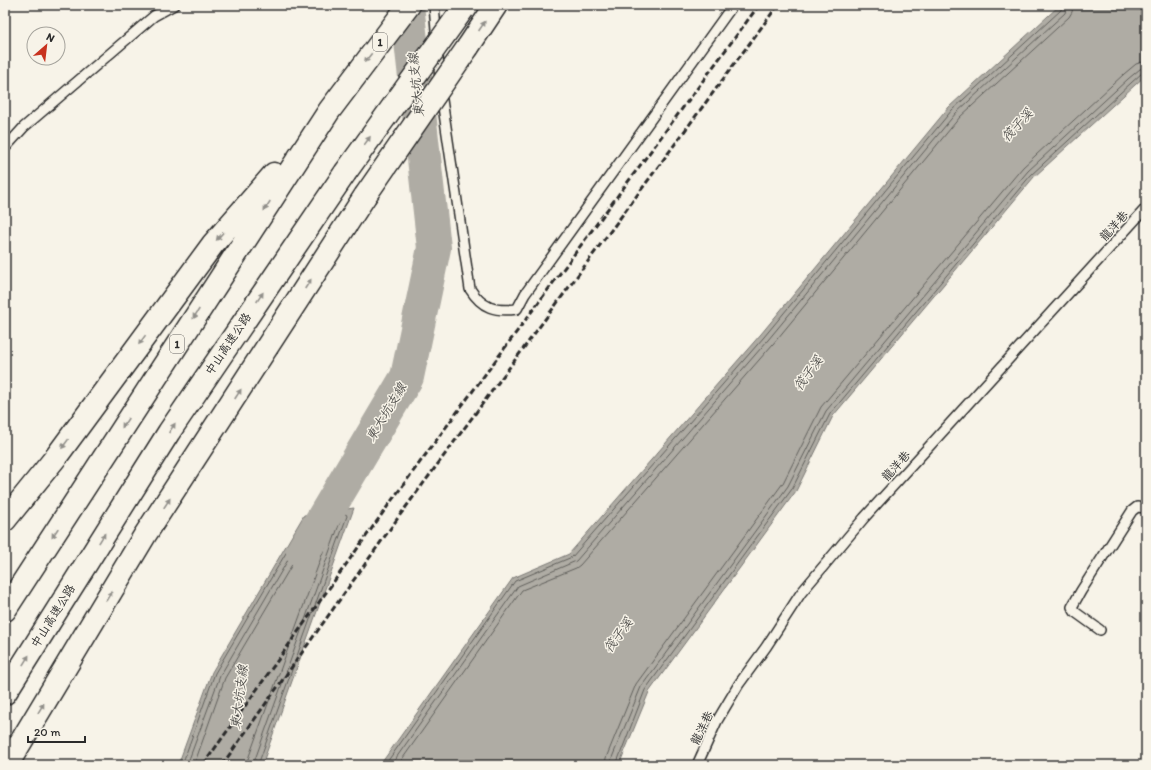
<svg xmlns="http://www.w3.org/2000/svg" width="1151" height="770" font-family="Itim,'LXGW WenKai TC',sans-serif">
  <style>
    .water { fill: #afaca4; stroke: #7a7874 }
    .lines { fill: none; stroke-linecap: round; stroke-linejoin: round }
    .shore { stroke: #605f5b; stroke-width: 1 }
    .river { stroke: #afaca4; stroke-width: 34 }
    .lane-casing { stroke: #2b2b2b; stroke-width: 12 }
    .highway-casing { stroke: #2b2b2b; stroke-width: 25 }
    .lane { stroke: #f7f3e8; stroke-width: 9 }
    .highway { stroke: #f7f3e8; stroke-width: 22 }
    .rail { stroke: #2b2b2b; stroke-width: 3; stroke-dasharray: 6 3; stroke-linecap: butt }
    .highway-bridge-casing { stroke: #2b2b2b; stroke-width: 25; stroke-linecap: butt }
    .highway-bridge { stroke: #f7f3e8; stroke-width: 22 }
    .oneway { fill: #918f8a }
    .labels { text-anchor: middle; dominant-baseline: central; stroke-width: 3; stroke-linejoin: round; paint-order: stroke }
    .shield { fill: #f7f3e8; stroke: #686764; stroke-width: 1 }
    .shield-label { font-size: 11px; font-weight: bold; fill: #2b2b2b }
    .street-label { font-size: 12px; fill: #2b2b2b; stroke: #f7f3e8 }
    .water-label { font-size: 13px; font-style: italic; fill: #53524f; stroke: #f7f3e8 }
  </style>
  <rect width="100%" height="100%" fill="#f7f3e8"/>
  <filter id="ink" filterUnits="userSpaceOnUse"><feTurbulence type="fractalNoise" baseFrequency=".025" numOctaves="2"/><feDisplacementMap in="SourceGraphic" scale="8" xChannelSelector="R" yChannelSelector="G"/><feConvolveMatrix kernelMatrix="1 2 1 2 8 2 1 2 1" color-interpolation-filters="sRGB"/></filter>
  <g filter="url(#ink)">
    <path class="water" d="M1060,5h86v70l-112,102 -201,239 -37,75 -147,201 -30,73h-239l133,-187 56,-24 192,-220 188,-227z
      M354,508l-92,257h-84l34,-93 92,-157z"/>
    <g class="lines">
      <path class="shore" d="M182,765l33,-92 91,-154 40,-5 1,2 -89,249
        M187,765l33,-89 89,-152 29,-4 2,2 -87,243
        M194,765l31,-87 88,-149 16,-2 2,3 -83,229 -1,6
        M385,765l130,-184 57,-24 192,-220 188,-227 109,-100 1,-5
        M391,765l127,-179 58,-25 192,-221 188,-227 109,-100 2,-8
        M398,765l124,-175 54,-22 4,-3 193,-221 187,-227 109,-100 3,-5 1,-7
        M605,765l1,-7 30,-74 147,-201 38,-76 202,-240 101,-93 12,-10 10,-3
        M611,765v-5l30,-73 147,-201 38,-75 202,-240 100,-92 12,-10 6,-2
        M616,765l29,-75 147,-201 38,-75 201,-239 100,-92 11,-10 4,-1"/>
      <path class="river" d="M303,552l104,-175 27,-129 -27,-243"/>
      <g class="lane-casing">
        <path id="lane" d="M434,5l6,76
          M441,93l29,196c12,19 25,23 47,20l8,-15 208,-289
          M5,148l19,-21 130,-111 20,-11
          M1100,630l-25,-18 -3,-5 9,-16 51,-80 5,-4 9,1
          M697,765l20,-44 22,-37 27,-37 35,-54 63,-75 282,-310"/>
      </g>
      <g class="highway-casing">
        <path id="highway" d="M468,47l28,-42
          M5,520l51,-63 157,-213 61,-70
          M5,610l324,-499 80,-106
          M5,693l164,-261 176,-259
          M7,765l138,-230 220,-339"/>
      </g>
      <use href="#lane" class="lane"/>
      <use href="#highway" class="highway"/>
      <path class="rail" d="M203,765l189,-265 367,-495
        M222,765l178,-250 378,-510"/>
      <g class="highway-bridge-casing">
        <path id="highway-bridge" d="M345,173l118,-164
          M365,196l103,-149"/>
      </g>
      <use href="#highway-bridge" class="highway-bridge"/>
    </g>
    <defs><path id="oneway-solid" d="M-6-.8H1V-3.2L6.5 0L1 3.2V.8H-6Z"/></defs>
    <g class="oneway">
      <use href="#oneway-solid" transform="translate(482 26) rotate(-56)"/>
      <use href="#oneway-solid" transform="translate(368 58) rotate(128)"/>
      <use href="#oneway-solid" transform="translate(367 141) rotate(-54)"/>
      <use href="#oneway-solid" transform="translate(267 206) rotate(123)"/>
      <use href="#oneway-solid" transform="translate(220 236) rotate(131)"/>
      <use href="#oneway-solid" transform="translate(308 284) rotate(-57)"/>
      <use href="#oneway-solid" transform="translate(260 297) rotate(-56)"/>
      <use href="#oneway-solid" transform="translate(196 314) rotate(123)"/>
      <use href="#oneway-solid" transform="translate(142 340) rotate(126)"/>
      <use href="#oneway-solid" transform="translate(238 394) rotate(-57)"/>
      <use href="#oneway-solid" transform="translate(125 423) rotate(123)"/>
      <use href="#oneway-solid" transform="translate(172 428) rotate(-56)"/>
      <use href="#oneway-solid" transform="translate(65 444) rotate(126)"/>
      <use href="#oneway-solid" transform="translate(167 503) rotate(-57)"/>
      <use href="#oneway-solid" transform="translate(55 533) rotate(123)"/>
      <use href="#oneway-solid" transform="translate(102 538) rotate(-58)"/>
      <use href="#oneway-solid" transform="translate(109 596) rotate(-59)"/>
      <use href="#oneway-solid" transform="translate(26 660) rotate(-58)"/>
      <use href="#oneway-solid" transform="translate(41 708) rotate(-59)"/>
    </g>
  </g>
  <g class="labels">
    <g class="shield">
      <rect x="373" y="33" width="14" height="18" rx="3"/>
      <rect x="170" y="335" width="14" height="18" rx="3"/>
    </g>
    <g class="shield-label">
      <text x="380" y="42">1</text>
      <text x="177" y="344">1</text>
    </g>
    <g class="street-label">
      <text transform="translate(1114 226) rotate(-48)">龍洋巷</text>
      <text transform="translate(228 344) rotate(-56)">中山高速公路</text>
      <text transform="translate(896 466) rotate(-48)">龍洋巷</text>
      <text transform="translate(53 616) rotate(-58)">中山高速公路</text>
      <text transform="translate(702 728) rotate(-64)">龍洋巷</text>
    </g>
    <g class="water-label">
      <text transform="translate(416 85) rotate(-96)">東大坑支線</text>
      <text transform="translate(1017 125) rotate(-48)">筏子溪</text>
      <text transform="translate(808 373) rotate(-54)">筏子溪</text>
      <text transform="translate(386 412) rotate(-59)">東大坑支線</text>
      <text transform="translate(618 635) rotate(-54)">筏子溪</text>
      <text transform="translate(239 697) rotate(-83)">東大坑支線</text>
    </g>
  </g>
  <rect width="1151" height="770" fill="none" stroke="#f7f3e8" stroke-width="20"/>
  <rect x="10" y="10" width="1131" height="750" fill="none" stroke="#2b2b2b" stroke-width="1.5" filter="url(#ink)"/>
  <g transform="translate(46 46) rotate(28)"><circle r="19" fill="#f7f3e8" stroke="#a5a39c"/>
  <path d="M0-3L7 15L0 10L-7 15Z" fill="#c8321e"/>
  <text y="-6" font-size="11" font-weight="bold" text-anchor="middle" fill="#2b2b2b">N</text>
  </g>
  <path d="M28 736v6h57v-6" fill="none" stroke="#2b2b2b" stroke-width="2"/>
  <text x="34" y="736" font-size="12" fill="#2b2b2b" stroke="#f7f3e8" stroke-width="3" paint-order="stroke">20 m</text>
</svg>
